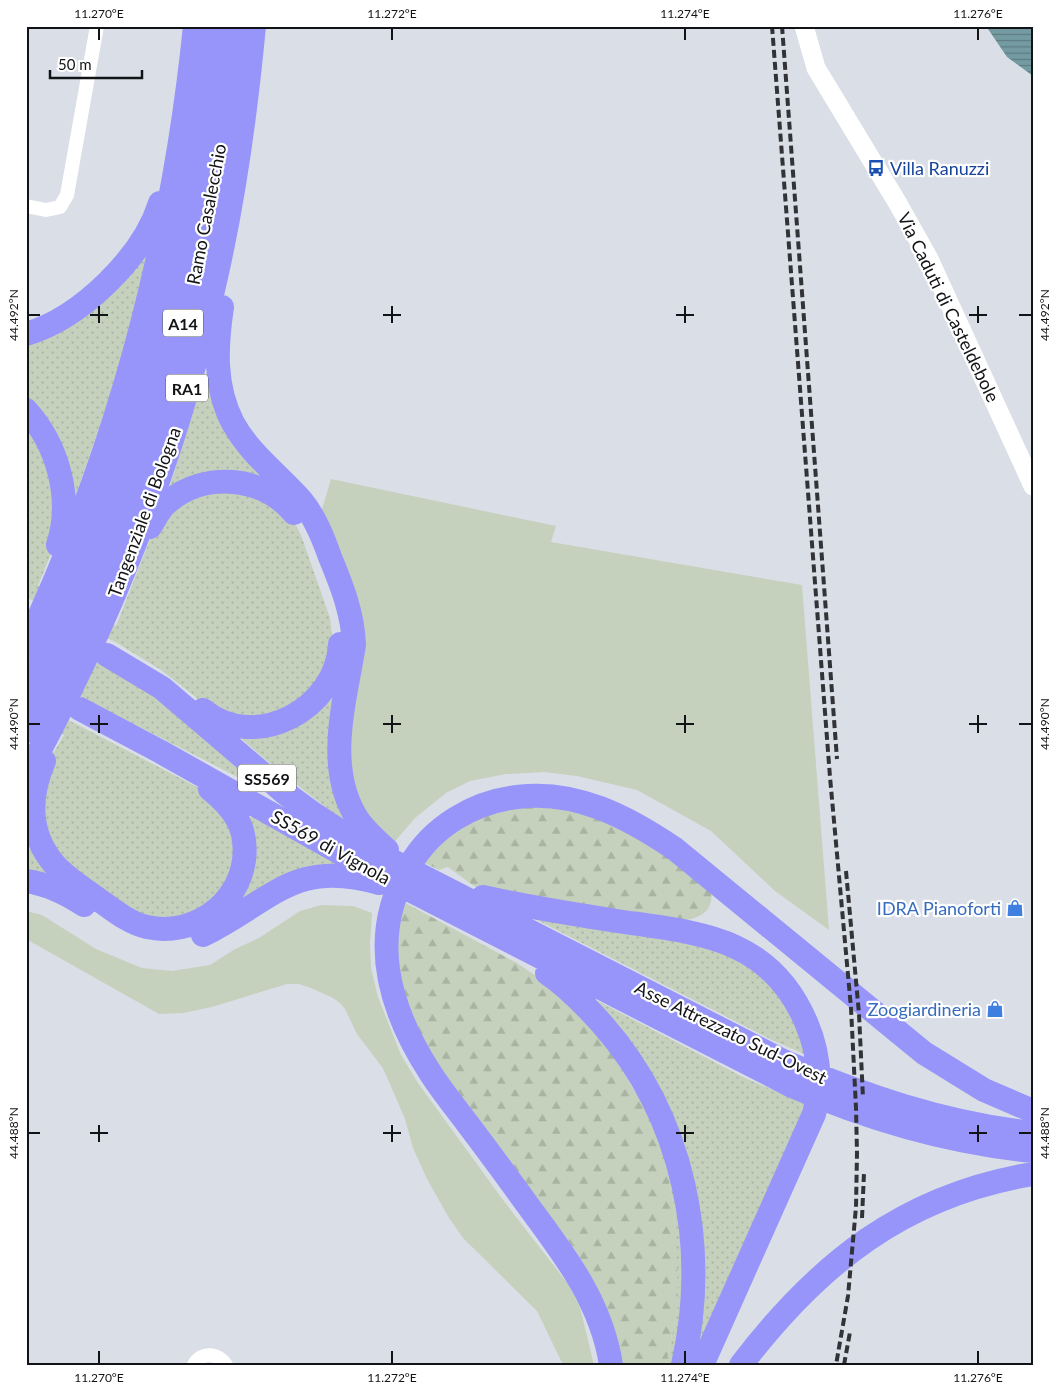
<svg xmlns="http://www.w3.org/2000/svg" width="1059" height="1391" font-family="Lato,sans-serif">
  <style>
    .grass { fill: url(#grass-dots) }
    .forest { fill: url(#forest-firs) }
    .park { fill: #c5d1bd }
    .water { fill: url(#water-rules) }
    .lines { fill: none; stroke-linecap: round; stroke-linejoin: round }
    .street { stroke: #fff; stroke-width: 14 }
    .secondary { stroke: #fff; stroke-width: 19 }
    .highway { stroke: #9795fa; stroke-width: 24 }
    .rail { stroke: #323337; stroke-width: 4; stroke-dasharray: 8 4; stroke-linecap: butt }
    .ticks { fill: none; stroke: #121316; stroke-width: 2 }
    .labels { text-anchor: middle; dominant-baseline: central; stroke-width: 4.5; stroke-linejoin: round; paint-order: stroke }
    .shield { fill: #fff; stroke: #595a5c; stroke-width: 1 }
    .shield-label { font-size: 16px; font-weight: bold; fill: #121316 }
    .transit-label { font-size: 18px; fill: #164399; stroke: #fff; text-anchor: start }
    .street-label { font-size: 18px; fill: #121316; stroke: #fff }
    .shop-label { font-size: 18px; fill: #366cbe; stroke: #fff; text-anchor: end }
    .neatline { fill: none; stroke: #121316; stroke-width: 2 }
    .ticks-label { font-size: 12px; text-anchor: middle; fill: #121316 }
  </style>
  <defs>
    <pattern id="grass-dots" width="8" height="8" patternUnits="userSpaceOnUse" patternTransform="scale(1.25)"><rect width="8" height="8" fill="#c5d1bd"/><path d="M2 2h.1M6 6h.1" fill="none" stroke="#a8b3a2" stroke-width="1.8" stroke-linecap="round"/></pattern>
    <pattern id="forest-firs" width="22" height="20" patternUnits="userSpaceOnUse" patternTransform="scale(1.25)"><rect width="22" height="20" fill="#c5d1bd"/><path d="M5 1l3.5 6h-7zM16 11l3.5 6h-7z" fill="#a8b3a2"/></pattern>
    <pattern id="water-rules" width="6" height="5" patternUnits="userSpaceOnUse" patternTransform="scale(1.25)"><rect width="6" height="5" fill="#739ba1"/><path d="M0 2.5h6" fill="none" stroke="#5d7d82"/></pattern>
  </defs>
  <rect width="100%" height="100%" fill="#dadfe7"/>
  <path class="grass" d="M140,254l7,1 -14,62 -27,91 -32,92 -48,-99v-61z
    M208,373l70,114 -109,2 35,-114z
    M26,416l26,51 2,79 -16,40 78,40 40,-102 39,-32 57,-2 43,34 6,11 29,83 3,24 -2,13 -26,46 -46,19 -52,-14 -46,-36 -44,-27 -91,-46z
    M26,622l77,39 58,38 104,87 -4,3 -235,-120z
    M333,687l13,129 -5,3 -62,-48 -41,-35z
    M26,698l175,91 22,19 14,48 -17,41 -41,23 -38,-3 -69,-44 -29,-46 5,-65 16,-27 -38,-19z
    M26,806l27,68h-27z
    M254,816l84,49 -112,47 22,-91 3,-4z
    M535,919l188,27 60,45 26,65 -37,-16z
    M594,999l149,78 64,28 -111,256 5,-124z
    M666,1162l12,48 5,72 -9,83h-8l12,-61 -4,-95z"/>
  <path class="forest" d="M542,798l86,27 83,64c4,25 -14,30 -34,33l-180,-30 -23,-6 -26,-19 -9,3 -20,-10 37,-36z
    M400,900l117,63 31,21 21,19 45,53 39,67 13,39 8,47 3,48 1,47 -12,61h-44l-30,-86 -17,-29 -123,-157 -21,-30 -38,-94z"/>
  <path class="park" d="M331,479l225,47 -5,16 251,43 27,345 -54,-39 -64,-60 -74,-41 -60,-14 -33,-4 -38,2 -36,7 -24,12 -31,25 -24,28 -32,-38 -14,-45 17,-123 -42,-124z
    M321,905l32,1 19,7 -2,31 1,24 7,29 23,58 17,28 85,117 65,84 12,23 14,58h-31l-26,-54 -74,-73 -14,-20 -22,-39 -14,-31 -8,-29 -19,-44 -4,-8 -25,-33 -12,-25 -5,-6 -7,-5 -22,-10 -12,-4h-12l-75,23 -29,6 -24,1 -133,-75v-28l16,4 54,34 46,19 30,3 38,-6 25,-16 24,-11 41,-27z"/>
  <path class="water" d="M986,26h47v50l-26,-19z"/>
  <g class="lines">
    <path class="street" d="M26,206l20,4 14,-3 7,-12 30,-169
      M194,1365c7,-14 25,-12 32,0"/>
    <path class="secondary" d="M804,26l12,42 81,134 32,57 104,227"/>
    <path class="highway" d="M222,307c-6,40 -8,80 11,116 17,31 45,51 68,77 14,17 22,37 29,57 12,29 23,57 24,88 -9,57 -30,123 4,175 8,11 19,21 29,30
      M26,334c55,-16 117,-77 134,-131
      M26,410c32,35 47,89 32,135
      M150,527c5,-8 10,-19 18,-25 37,-31 95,-26 126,11
      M26,645c93,-197 147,-402 169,-619
      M107,655l55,33 123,105 26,19 47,31 46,24 379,194c82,35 161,62 250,72
      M26,691c84,-167 140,-347 172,-530 8,-44 11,-90 16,-135
      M80,709l81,43 208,117 423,217c76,33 158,57 241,65
      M203,710c52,43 134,-1 137,-66
      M26,731c30,-52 54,-109 76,-164 49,-120 87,-245 110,-372 10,-56 16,-112 22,-169
      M44,761c-15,35 -16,72 10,103 11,13 27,23 41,33 16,11 33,26 52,30 45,10 91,-21 97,-67 4,-32 -10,-52 -34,-71
      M26,776c85,-156 152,-324 190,-499 19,-83 30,-166 38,-251
      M26,881c22,3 40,12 58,24
      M483,897c44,10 89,17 134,24 81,12 152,15 189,101 13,30 16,61 8,92l-112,251
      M203,935c69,-34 91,-77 176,-52
      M547,973c21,14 38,32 55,51 82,93 108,222 81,341
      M611,1365c-9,-60 -44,-107 -79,-154 -21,-29 -43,-59 -65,-88 -12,-16 -25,-32 -36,-49 -43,-66 -64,-138 -21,-209 22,-38 63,-63 107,-68 58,-8 111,20 158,52l249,204 60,37 49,21
      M741,1365c77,-101 163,-170 292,-191"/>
    <path class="rail" d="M772,26l58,751 21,231 5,100 1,45 -1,54 -8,89 -12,69
      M782,26l55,733
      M846,871l13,143 4,84
      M862,1218l2,-45
      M844,1365l6,-33"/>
  </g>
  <path class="ticks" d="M99,28v12M392,28v12M685,28v12M978,28v12M99,306v17M392,306v17M685,306v17M978,306v17M28,315h12M90,315h18M383,315h18M676,315h18M969,315h18M1019,315h13M99,715v18M392,715v18M685,715v18M978,715v18M28,724h12M90,724h18M383,724h18M676,724h18M969,724h18M1019,724h13M99,1125v17M392,1125v17M685,1125v17M978,1125v17M28,1133h12M90,1133h18M383,1133h18M676,1133h18M969,1133h18M1019,1133h13M99,1351v13M392,1351v13M685,1351v13M978,1351v13"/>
  <defs>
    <g id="bus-bare" transform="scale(1.35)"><path d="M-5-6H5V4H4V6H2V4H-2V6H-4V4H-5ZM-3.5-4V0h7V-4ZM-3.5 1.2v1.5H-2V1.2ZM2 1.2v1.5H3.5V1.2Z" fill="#1a4fb4" stroke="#fff" stroke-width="2.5" paint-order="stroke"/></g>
    <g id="shop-bare" transform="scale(1.35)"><path d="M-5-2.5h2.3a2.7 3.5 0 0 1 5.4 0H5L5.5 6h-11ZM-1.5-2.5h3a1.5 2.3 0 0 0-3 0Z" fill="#3f7fe0" stroke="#fff" stroke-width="2.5" paint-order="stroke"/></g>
  </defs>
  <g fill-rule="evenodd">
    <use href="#bus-bare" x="876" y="168"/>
    <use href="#shop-bare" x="1015" y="908"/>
    <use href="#shop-bare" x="995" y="1009"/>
  </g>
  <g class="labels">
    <g class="shield">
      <rect x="163" y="309.5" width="40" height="27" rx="4"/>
      <rect x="166" y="374.5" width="42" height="27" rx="4"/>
      <rect x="238" y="764.5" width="58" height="27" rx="4"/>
    </g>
    <g class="shield-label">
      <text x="183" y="323">A14</text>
      <text x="187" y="388">RA1</text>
      <text x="267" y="778">SS569</text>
    </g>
    <g class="transit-label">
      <text x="890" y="168">Villa Ranuzzi</text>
    </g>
    <g class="street-label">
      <text transform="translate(206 214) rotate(-79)">Ramo Casalecchio</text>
      <text transform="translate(949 307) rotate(64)">Via Caduti di Casteldebole</text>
      <text transform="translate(144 512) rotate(-70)">Tangenziale di Bologna</text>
      <text transform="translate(331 847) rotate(29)">SS569 di Vignola</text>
      <text transform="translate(731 1032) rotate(26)">Asse Attrezzato Sud-Ovest</text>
    </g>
    <g class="shop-label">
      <text x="1001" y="908">IDRA Pianoforti</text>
      <text x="981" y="1009">Zoogiardineria</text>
    </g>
  </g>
  <rect width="1059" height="1391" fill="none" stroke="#ffffff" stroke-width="55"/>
  <path d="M50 70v8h92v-8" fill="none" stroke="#121316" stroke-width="2.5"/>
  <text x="58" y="70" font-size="15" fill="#121316" stroke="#ffffff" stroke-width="4" paint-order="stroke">50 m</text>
  <rect x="28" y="28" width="1004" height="1336" class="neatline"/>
  <g class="ticks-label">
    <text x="99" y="18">11.270°E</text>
    <text x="392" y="18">11.272°E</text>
    <text x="685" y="18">11.274°E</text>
    <text x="978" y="18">11.276°E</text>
    <text transform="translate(14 315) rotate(-90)" y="4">44.492°N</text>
    <text transform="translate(1045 315) rotate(-90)" y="4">44.492°N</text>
    <text transform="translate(14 724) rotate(-90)" y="4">44.490°N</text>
    <text transform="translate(1045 724) rotate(-90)" y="4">44.490°N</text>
    <text transform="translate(14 1133) rotate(-90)" y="4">44.488°N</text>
    <text transform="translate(1045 1133) rotate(-90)" y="4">44.488°N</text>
    <text x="99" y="1382">11.270°E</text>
    <text x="392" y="1382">11.272°E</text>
    <text x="685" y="1382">11.274°E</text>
    <text x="978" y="1382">11.276°E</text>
  </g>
</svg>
